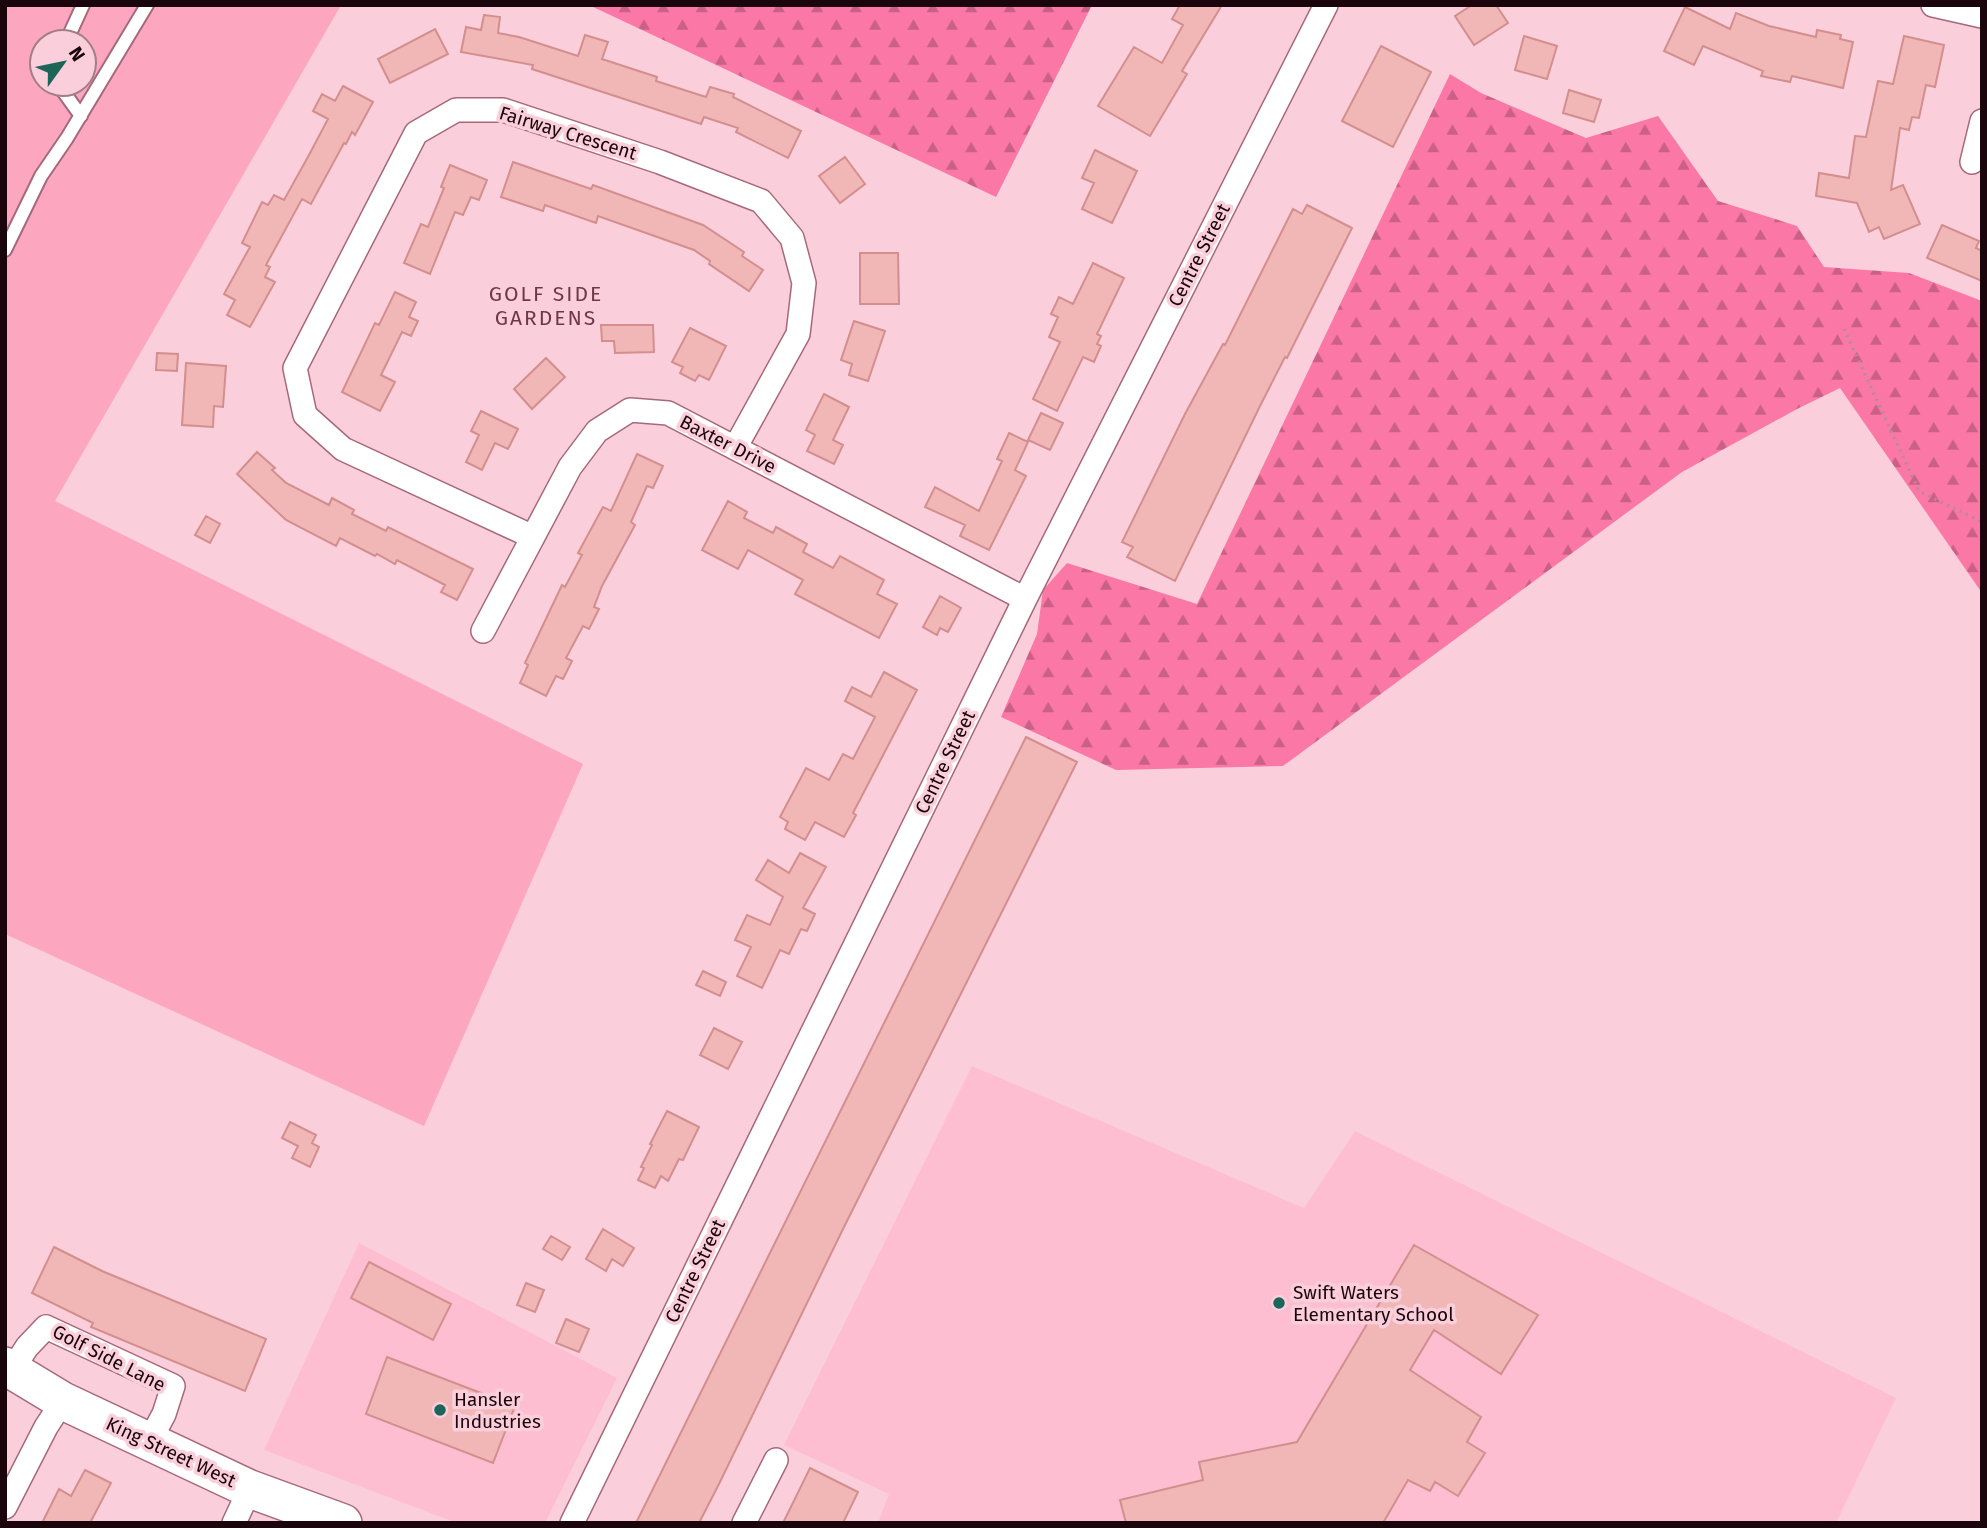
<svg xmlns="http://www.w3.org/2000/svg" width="1987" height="1528" font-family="'Fira Sans',sans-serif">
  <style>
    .built { fill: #fdbed1 }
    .grass { fill: #fca6c0; fill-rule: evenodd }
    .forest { fill: url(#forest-firs) }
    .building { fill: #f0b7b6; stroke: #d38e8d; stroke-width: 2 }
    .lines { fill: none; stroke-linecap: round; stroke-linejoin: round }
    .lane-casing { stroke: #a7687b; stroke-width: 16 }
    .street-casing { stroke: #a7687b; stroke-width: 26 }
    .primary-casing { stroke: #a7687b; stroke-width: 40 }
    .path { stroke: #b18d97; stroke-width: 3.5; stroke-dasharray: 2 5; stroke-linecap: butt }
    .lane { stroke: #fff; stroke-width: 12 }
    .street { stroke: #fff; stroke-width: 23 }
    .primary { stroke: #fff; stroke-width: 37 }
    .poi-dot { fill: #1d6559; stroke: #facfdb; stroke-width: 2.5 }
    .labels { text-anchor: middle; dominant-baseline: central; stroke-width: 7; stroke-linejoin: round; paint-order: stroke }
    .street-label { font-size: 19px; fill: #1b050c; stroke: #facfdb }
    .poi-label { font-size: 19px; fill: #1b050c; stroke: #facfdb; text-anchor: start }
    .neighbourhood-label { font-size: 21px; letter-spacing: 2px; fill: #70374a; stroke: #facfdb }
  </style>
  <defs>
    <pattern id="forest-firs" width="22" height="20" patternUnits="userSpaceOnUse" patternTransform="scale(1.75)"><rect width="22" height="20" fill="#fb78a6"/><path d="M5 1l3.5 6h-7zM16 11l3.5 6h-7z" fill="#ca6086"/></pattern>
  </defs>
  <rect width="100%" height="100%" fill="#facfdb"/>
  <path class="built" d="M972,1066l332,142 51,-77 541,267 -60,125h-958l11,-29 -105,-49z
    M359,1243l258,135 -72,145h-88l-193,-73z"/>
  <path class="grass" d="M5,5h336l-286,496 528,263 -159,362 -419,-192zM42,42h42v42h-42z"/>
  <path class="forest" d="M589,5h503l-96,192z
    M1450,74l31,19 105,45 72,-22 60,85 79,25 27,41 85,6 73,28v292l-142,-205 -43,21 -115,63 -399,294 -167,4 -115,-53 36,-83 6,-44 24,-27 130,41z"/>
  <path class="building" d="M1180,5h42l-40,66 5,3 -37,62 -52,-30 36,-59 28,16 21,-38 -11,-6z
    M1472,5h24l12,18 -34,22 -19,-29z
    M1685,7l45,22 6,-16 33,13 47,11 1,-7 24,5 -1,4 13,3 -10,46 -51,-12 -2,6 -29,-6 2,-5 -60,-25 -9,19 -30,-14z
    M484,15l16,2 -2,16 21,4 59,19 7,-21 23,7 -6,17 55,18 -1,4 50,16 4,-10 24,7 -1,3 68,34 -13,27 -52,-26 2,-4 -34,-11 -3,7 -169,-55 1,-4 -72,-13 5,-25 15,3z
    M435,29l13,25 -58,29 -12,-24z
    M1524,36l33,10 -10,33 -32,-9z
    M1904,36l40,9 -9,42 -9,-2 -7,33 -7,-1 -3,13 -9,-2 -9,62 12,-5 17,39 -36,15 -5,-12 -10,5 -12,-29 -41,-7 3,-23 30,5 6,-42 11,1 12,-56 15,3z
    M1381,46l50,26 -38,75 -51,-26z
    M343,86l30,16 -18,33 -3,-3 -6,12 -2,-1 -33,61 -9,-5 -36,66 4,2 -5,10 10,5 -25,45 -23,-12 8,-15 -11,-6 26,-47 -8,-4 20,-41 6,3 6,-10 10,5 25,-45 19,-36 -15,-8 9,-17 13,7z
    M1569,90l32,10 -7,22 -31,-9z
    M1095,150l42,21 -25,52 -30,-14 12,-26 -12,-5z
    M845,157l20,27 -25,19 -21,-27z
    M513,162l78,27 2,-4 110,40 41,27 -2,4 21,14 -14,21 -40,-27 1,-3 -16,-11 -96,-34 -2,7 -51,-18 -2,6 -42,-14z
    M450,165l37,15 -8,20 -8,-3 -8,18 -8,-3 -25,62 -26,-11 17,-39 7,3 16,-39 -3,-1z
    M1307,205l45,23 -65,130 -2,-1 -25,49 -85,175 -48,-24 6,-10 -11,-5 63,-128 38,-70 2,1 68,-136 9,5z
    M1942,225l37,16 -3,7 6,3v30l-55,-23z
    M860,253h38l1,51h-39z
    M1093,263l31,15 -27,56 4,2 -4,8 4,2 -7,16 -11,-5 -26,54 -24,-12 27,-57 -11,-5 9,-20 -7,-3 8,-17 14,7z
    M395,292l21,10 -7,15 9,4 -7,15 -9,-4 -21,43 14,7 -15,29 -38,-19 33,-69 4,2z
    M854,321l31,10 -17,50 -19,-6 3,-11 -11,-4z
    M601,325h52l1,27 -39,1 -1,-12h-12z
    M690,328l36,18 -17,34 -10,-5 -4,6 -15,-8 3,-6 -11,-5z
    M157,353l21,1 -1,17 -21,-1z
    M546,358l19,19 -33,32 -18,-20z
    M186,363l40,3 -3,41 -9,-1 -1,21 -31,-2z
    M824,394l25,13 -16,33 10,5 -9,19 -27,-13 8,-16 -9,-5z
    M481,411l37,18 -10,20 -13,-6 -13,27 -16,-8 13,-27 -8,-4z
    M1041,413l22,10 -13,27 -22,-10z
    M1009,433l19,9 -13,28 11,6 -37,74 -29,-14 5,-11 -40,-18 10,-20 44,24 23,-50 -5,-2z
    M257,452l18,16 -3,2 14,13 43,22 3,-7 22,12 -2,4 34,17 2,-4 85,42 -16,31 -16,-8 4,-7 -48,-25 -2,4 -18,-10 -2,2 -35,-18 -4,8 -50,-26 -49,-46z
    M637,454l26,12 -10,22 -6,-2 -16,36 4,3 -33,61 -8,21 5,2 -10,20 -6,-3 -17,32 6,3 -9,18 -7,-3 -10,20 -26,-13 8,-18 -3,-2 37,-78 3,2 17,-32 -4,-2 25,-46 8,4z
    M728,501l19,11 -3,6 29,15 3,-6 31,17 -4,8 30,16 7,-12 44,24 -7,14 20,10 -18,34 -84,-44 8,-14 -55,-30 -10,19 -36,-19z
    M206,516l14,8 -10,19 -15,-8z
    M940,596l21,12 -13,24 -8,-4 -3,7 -14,-8z
    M884,672l33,18 -64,123 3,2 -12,22 -29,-15 -10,18 -20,-11 3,-7 -8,-5 26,-49 23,12 14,-26 10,5 22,-42 -30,-16 7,-14 19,10z
    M1026,737l51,25 -234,467 -124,255 -20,39h-63z
    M800,853l26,14 -23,41 12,6 -8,17 -6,-2 -12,25 -9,-4 -18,38 -25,-12 14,-29 -16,-7 12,-25 23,10 13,-28 -27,-17 12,-20 21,13z
    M703,971l23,11 -6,14 -24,-11z
    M714,1028l28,14 -14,27 -28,-14z
    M667,1111l32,16 -16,33 -4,-1 -11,22 -7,-5 -6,12 -17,-8 6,-12 -3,-1 11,-22 -2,-1z
    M290,1122l26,13 -4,8 7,4 -9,20 -18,-9 6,-12 -16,-8z
    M603,1229l31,19 -11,18 -11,-7 -6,12 -20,-12z
    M551,1236l19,11 -8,13 -19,-11z
    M1414,1245l124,70 -37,59 -67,-44 -24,40 71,47 -14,25 18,11 -27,43 -23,-14 -5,9 -22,-11 -25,43h-257l-6,-23 83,-20 -4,-18 98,-20z
    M54,1247l48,24 164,68 -21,52 -154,-64 2,-4 -61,-30z
    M369,1262l82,42 -18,36 -82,-42z
    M526,1283l18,7 -9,22 -18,-7z
    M566,1319l23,10 -10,23 -23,-9z
    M387,1357l128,49 -22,57 -127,-49z
    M810,1468l48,24 -15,31h-60z
    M85,1470l26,13 -21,40h-48l17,-34 12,7z"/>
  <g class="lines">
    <g class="lane-casing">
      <path id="lane" d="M66,42l17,-37
        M58,84l23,32
        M5,250l36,-74 26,-38 80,-133"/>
    </g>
    <g class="street-casing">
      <path id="street" d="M1933,5l49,11
        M1972,162l10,-41
        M533,537l-190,-88 -38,-34 -10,-47 121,-235 40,-23h47l157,52 101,39 31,37 12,45 -6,51 -63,114
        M483,631l87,-164 27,-36 33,-21 38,3 357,186
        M12,1370l15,-23 19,-20 127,59 -9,28 -15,28
        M5,1507l41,-80 17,-26
        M234,1523l16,-34
        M572,1523l453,-924 301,-594
        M744,1523l32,-63"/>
    </g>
    <g class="primary-casing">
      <path id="primary" d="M5,1366l58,35 187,88 93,34"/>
    </g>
    <path class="path" d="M1844,329l75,162 63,31"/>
    <use href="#lane" class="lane"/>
    <use href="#street" class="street"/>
    <use href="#primary" class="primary"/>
  </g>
  <g class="poi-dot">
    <circle cx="1279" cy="1303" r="7"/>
    <circle cx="440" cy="1410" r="7"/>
  </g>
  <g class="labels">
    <g class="street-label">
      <text transform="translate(568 133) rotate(17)">Fairway Crescent</text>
      <text transform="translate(1199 255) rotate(-63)">Centre Street</text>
      <text transform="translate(728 444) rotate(27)">Baxter Drive</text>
      <text transform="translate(945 762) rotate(-64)">Centre Street</text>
      <text transform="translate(695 1271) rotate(-64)">Centre Street</text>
      <text transform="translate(109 1358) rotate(27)">Golf Side Lane</text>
      <text transform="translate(171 1452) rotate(25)">King Street West</text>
    </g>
    <g class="poi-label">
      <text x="1293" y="1292">Swift Waters<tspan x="1293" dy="22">Elementary School</tspan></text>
      <text x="454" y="1399">Hansler<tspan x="454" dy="22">Industries</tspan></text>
    </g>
    <g class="neighbourhood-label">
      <text x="546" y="294">GOLF SIDE<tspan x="546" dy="24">GARDENS</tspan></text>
    </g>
  </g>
  <rect width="1987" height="1528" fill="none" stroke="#1b050c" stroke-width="14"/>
  <g transform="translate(63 63) rotate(57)"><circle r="33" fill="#facfdb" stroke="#a17e88" stroke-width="2"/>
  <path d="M0-5L12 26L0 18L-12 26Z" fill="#1d6559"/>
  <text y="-10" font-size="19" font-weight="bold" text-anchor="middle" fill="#1b050c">N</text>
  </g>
</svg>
